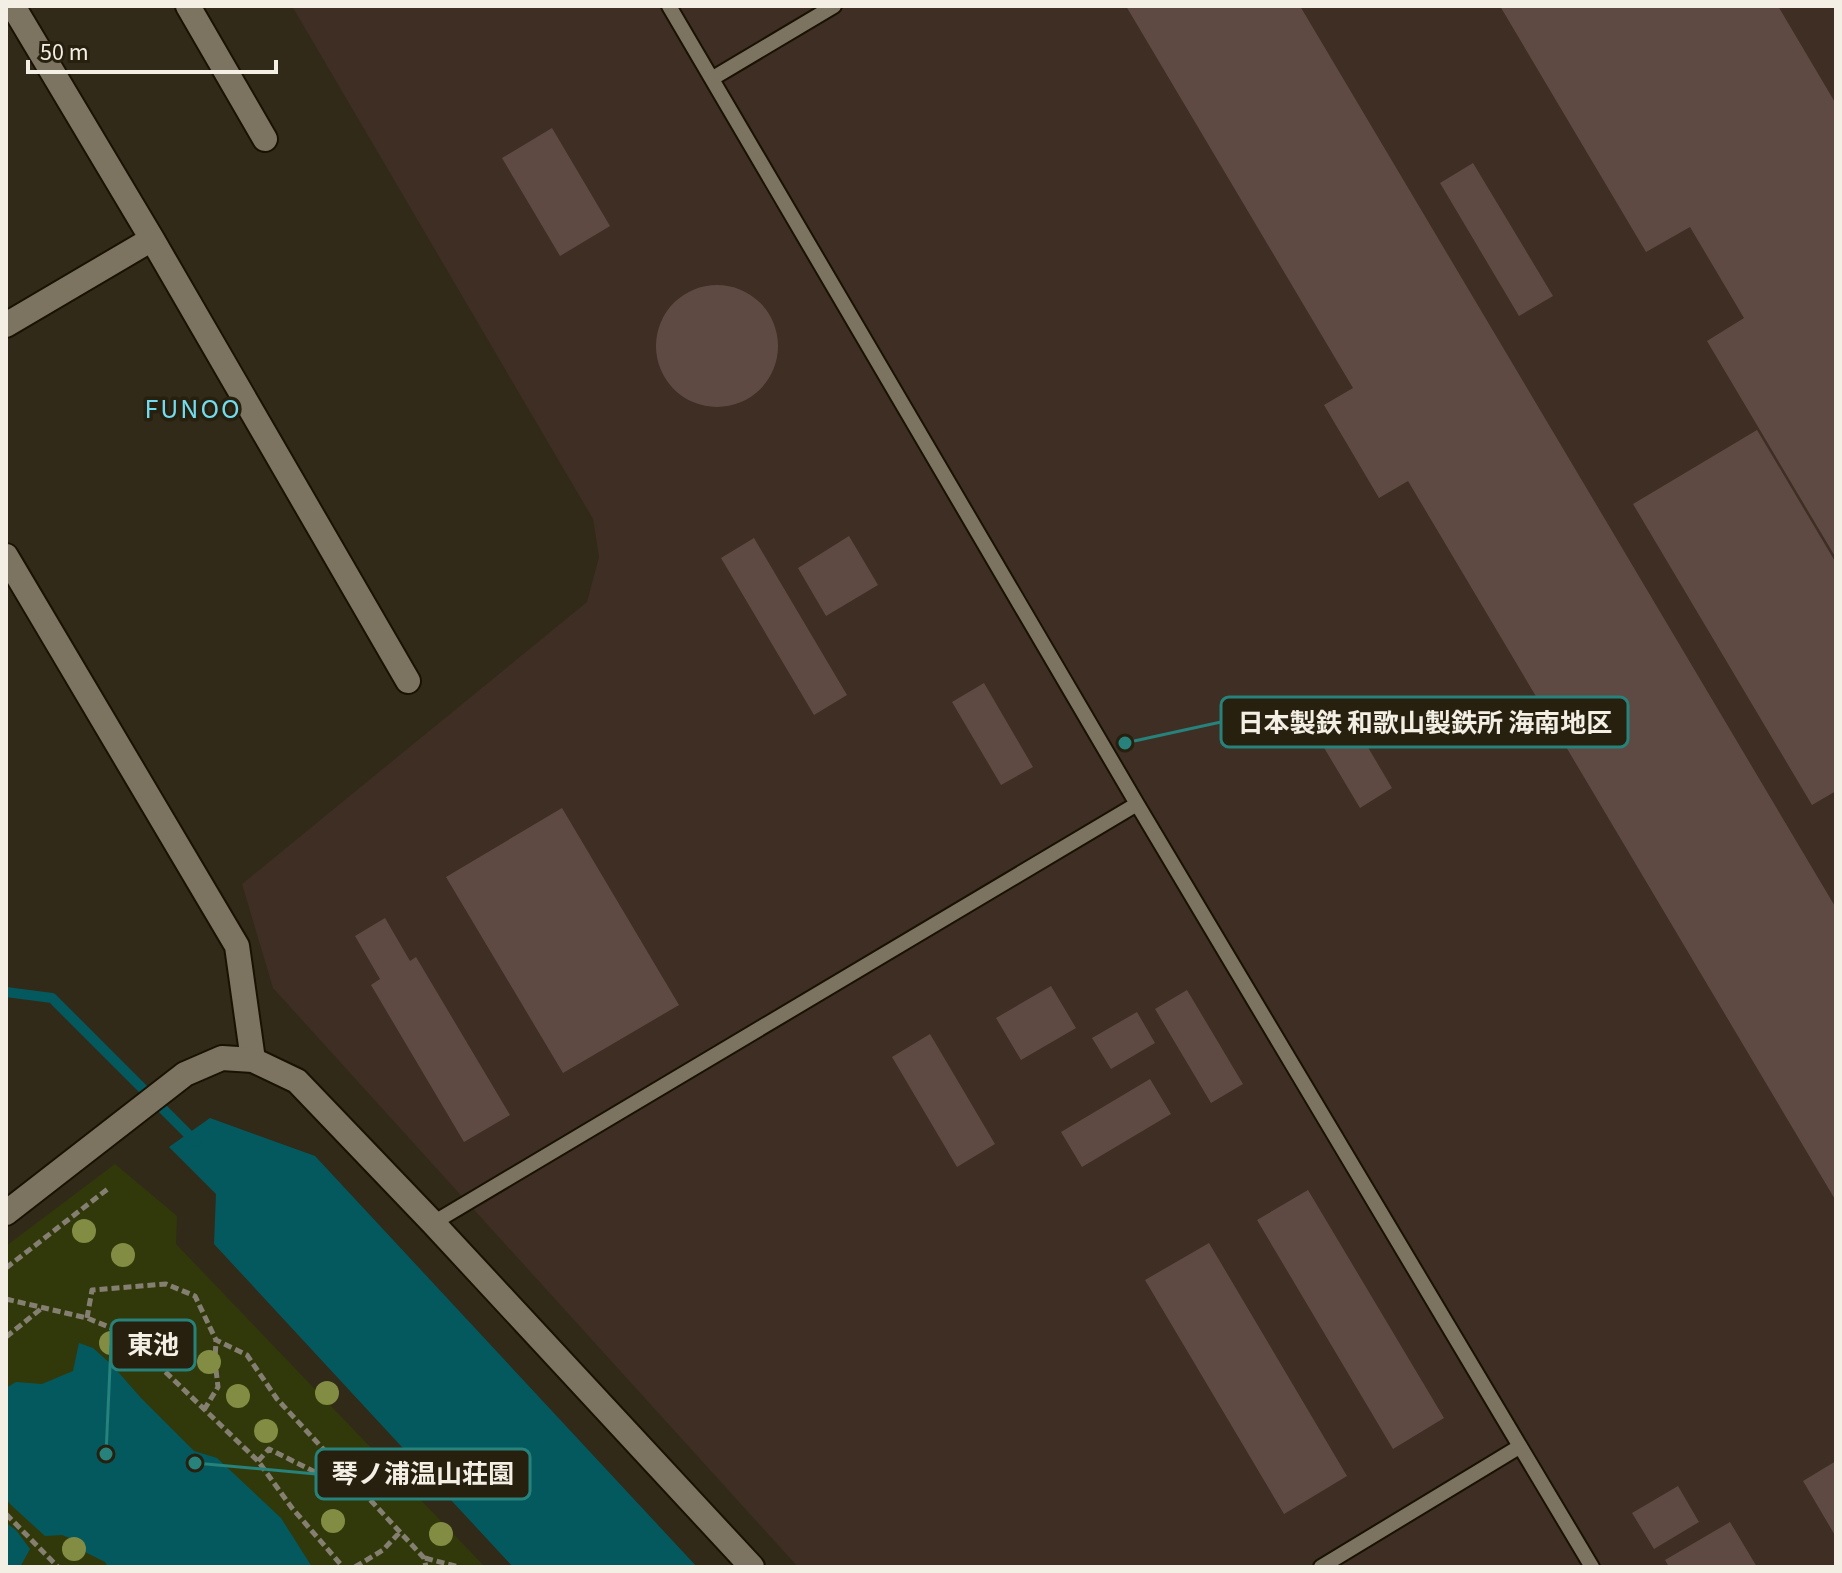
<svg xmlns="http://www.w3.org/2000/svg" width="1842" height="1573" font-family="'Source Sans 3','Noto Sans JP',sans-serif">
  <style>
    .industrial { fill: #3e2e23 }
    .green { fill: #31390b }
    .water { fill: #04595f }
    .lines { fill: none; stroke-linecap: round; stroke-linejoin: round }
    .stream { stroke: #04595f; stroke-width: 10 }
    .building { fill: #5f4a43 }
    .service-casing { stroke: #191203; stroke-width: 18 }
    .minor-casing { stroke: #191203; stroke-width: 28 }
    .tertiary-casing { stroke: #191203; stroke-width: 28 }
    .path { stroke: #857f71; stroke-width: 5; stroke-dasharray: 8 4; stroke-linecap: butt }
    .service { stroke: #7c7461; stroke-width: 14 }
    .minor { stroke: #7c7461; stroke-width: 24 }
    .tertiary { stroke: #7c7461; stroke-width: 24 }
    .tree { fill: #828c43 }
    .labels { text-anchor: middle; dominant-baseline: central; stroke-width: 7; stroke-linejoin: round; paint-order: stroke }
    .quarter-label { font-size: 28px; letter-spacing: 2px; fill: #73dbee; stroke: #27200f }
    .leader { fill: none; stroke: #26827a; stroke-width: 3 }
    .callout-dot { fill: #26827a; stroke: #27200f; stroke-width: 3 }
    .callout { fill: #27200f; stroke: #26827a; stroke-width: 3 }
    .callout-label { font-size: 26px; text-anchor: middle; font-weight: bold; fill: #f4efe4 }
  </style>
  <rect width="100%" height="100%" fill="#312a19"/>
  <path class="industrial" d="M292,6h1544v1561h-1038l-525,-579 -31,-104 345,-282 12,-45 -6,-38z"/>
  <path class="green" d="M115,1164l62,52 -1,28 309,323h-479v-321z"/>
  <path class="water" d="M210,1118l105,38 382,411h-184l-299,-323 2,-50 -47,-47z
    M79,1343l14,5 19,17 29,33 53,53 23,7 64,60 31,49h-204l-3,-5 -20,-10 -10,-12 -13,-5 -17,1 -34,-31 -5,-6v-111l10,-6 26,2 31,-13z
    M6,1523l10,7 14,19 -10,18h-14z"/>
  <g class="lines">
    <path class="stream" d="M6,992l46,6 144,144"/>
  </g>
  <path class="building" d="M1126,6h174l536,902v293l-428,-720 -29,17 -55,-93 29,-17z
    M1500,6h278l58,98v454l-129,-217 37,-23 -54,-91 -44,25z
    M552,128l58,98 -50,30 -58,-98z
    M1473,163l80,133 -34,20 -79,-133z
    M656 346a61 61 0 1 1 122 0a61 61 0 1 1-122 0Z
    M1757,430l79,133v228l-24,14 -179,-301z
    M849,536l29,49 -52,31 -28,-48z
    M754,538l93,157 -33,20 -93,-157z
    M984,683l49,84 -32,18 -49,-83z
    M1353,722l39,66 -32,20 -40,-67z
    M562,808l117,197 -116,68 -117,-196z
    M385,918l25,43 6,-4 94,158 -46,27 -93,-157 9,-6 -25,-43z
    M1051,986l25,42 -55,32 -25,-42z
    M1187,990l56,94 -32,19 -56,-94z
    M1137,1012l18,31 -44,26 -19,-31z
    M930,1034l65,110 -38,23 -65,-110z
    M1150,1079l21,35 -89,53 -21,-35z
    M1308,1190l136,228 -51,31 -136,-229z
    M1209,1243l138,233 -63,38 -139,-234z
    M1836,1461v76l-33,-56z
    M1678,1486l21,36 -45,27 -22,-36z
    M1730,1522l27,45h-88l-4,-7z"/>
  <g class="lines">
    <g class="service-casing">
      <path id="service" d="M669,6l468,798 455,763
        M713,78l121,-72
        M433,1223l704,-419
        M1321,1567l198,-120"/>
    </g>
    <g class="minor-casing">
      <path id="minor" d="M13,6l139,233 256,442
        M188,6l77,133
        M6,325l146,-86
        M6,556l231,390 16,114"/>
    </g>
    <g class="tertiary-casing">
      <path id="tertiary" d="M6,1213l179,-139 37,-16 31,2 44,21 136,142 319,344"/>
    </g>
    <path class="path" d="M6,1268l103,-80
      M6,1299l81,19 39,16 132,127 34,47 51,59
      M87,1318l5,-28 74,-6 29,12 21,44 31,15 30,44 147,159 2,9
      M6,1337l36,-29
      M204,1410l14,-23 -3,-26 1,-21
      M258,1461l11,-12 52,26h26
      M6,1514l52,53
      M425,1558l34,9
      M355,1567l28,-17 17,-18"/>
    <use href="#service" class="service"/>
    <use href="#minor" class="minor"/>
    <use href="#tertiary" class="tertiary"/>
  </g>
  <g class="tree">
    <circle cx="84" cy="1231" r="12"/>
    <circle cx="123" cy="1255" r="12"/>
    <circle cx="111" cy="1343" r="12"/>
    <circle cx="131" cy="1359" r="12"/>
    <circle cx="209" cy="1362" r="12"/>
    <circle cx="327" cy="1393" r="12"/>
    <circle cx="238" cy="1396" r="12"/>
    <circle cx="266" cy="1431" r="12"/>
    <circle cx="333" cy="1521" r="12"/>
    <circle cx="441" cy="1534" r="12"/>
    <circle cx="74" cy="1549" r="12"/>
  </g>
  <g class="labels">
    <g class="quarter-label">
      <text x="193" y="409">FUNOO</text>
    </g>
  </g>
  <path class="leader" d="M1125 743L1221 722M106 1454L111 1345M195 1463L316 1474"/>
  <g class="callout-dot">
    <circle cx="1125" cy="743" r="8"/>
    <circle cx="106" cy="1454" r="8"/>
    <circle cx="195" cy="1463" r="8"/>
  </g>
  <g class="callout">
    <rect x="1221" y="697" width="407" height="50" rx="8"/>
    <rect x="111" y="1320" width="84" height="50" rx="8"/>
    <rect x="316" y="1449" width="214" height="50" rx="8"/>
  </g>
  <g class="callout-label">
    <text x="1425" y="732">日本製鉄 和歌山製鉄所 海南地区</text>
    <text x="153" y="1354">東池</text>
    <text x="423" y="1483">琴ノ浦温山荘園</text>
  </g>
  <rect width="1842" height="1573" fill="none" stroke="#f4efe4" stroke-width="16"/>
  <path d="M28 60v12h248v-12" fill="none" stroke="#f4efe4" stroke-width="4"/>
  <text x="40" y="60" font-size="24" fill="#f4efe4" stroke="#27200f" stroke-width="6" paint-order="stroke">50 m</text>
</svg>
